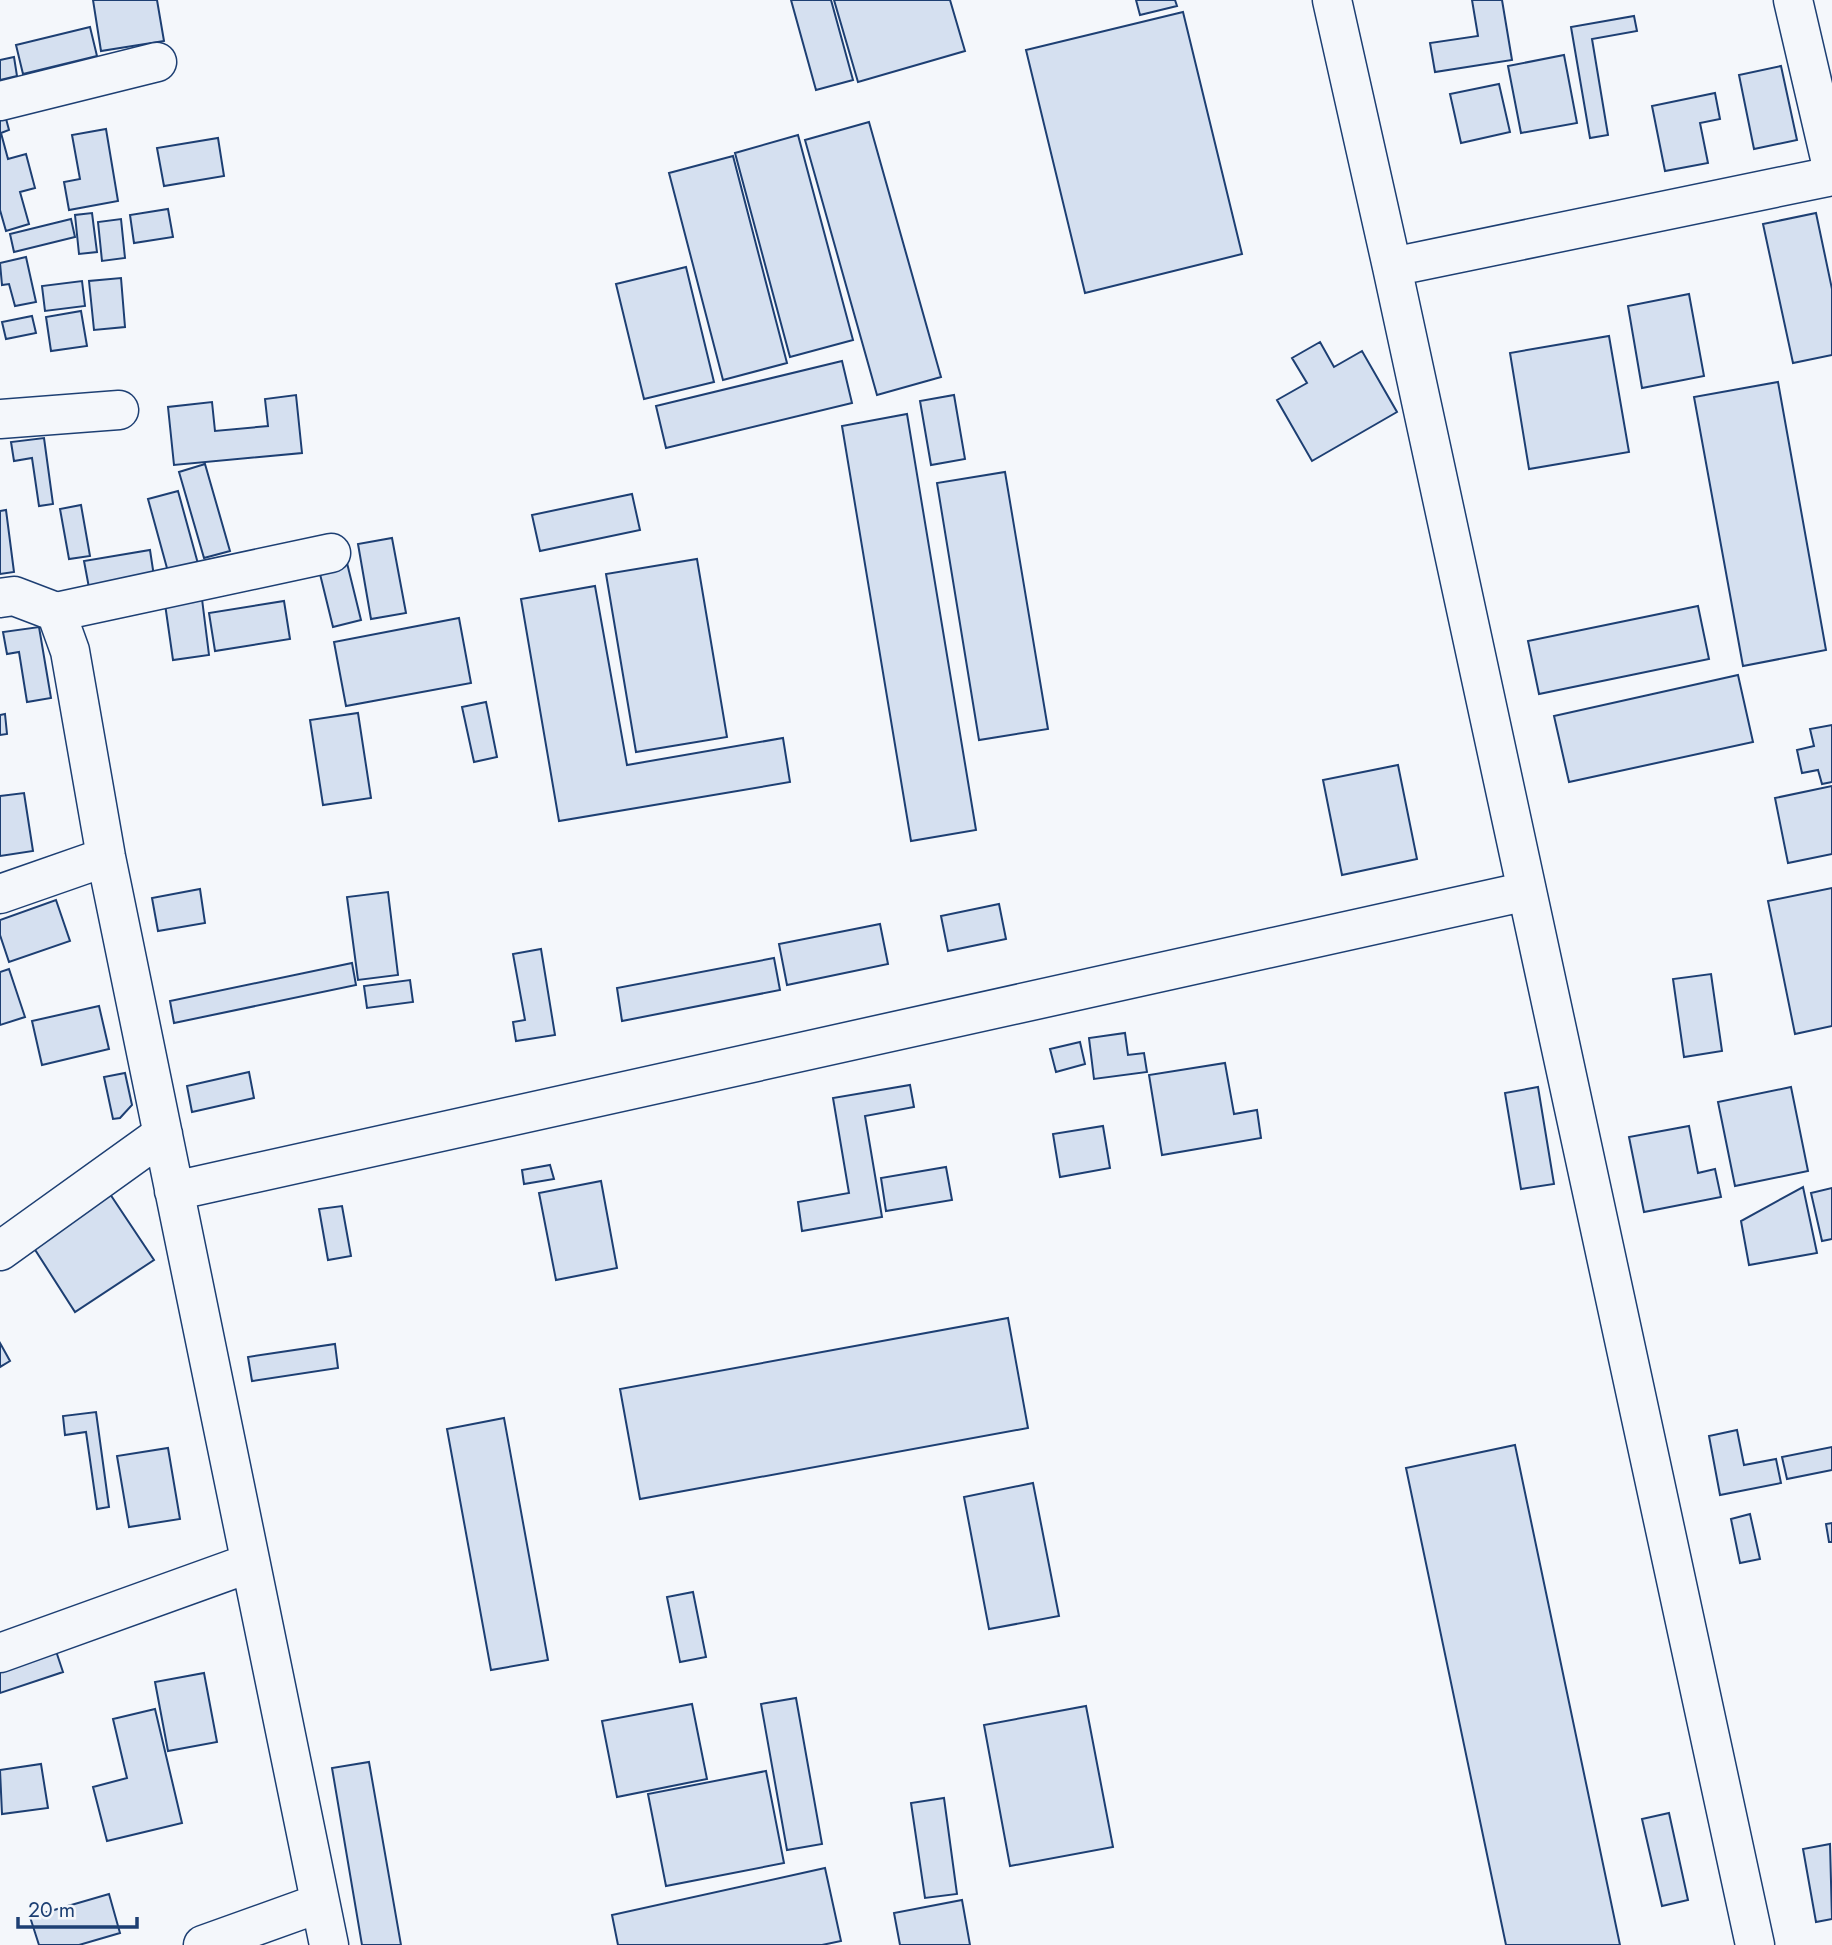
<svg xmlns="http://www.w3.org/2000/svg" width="1832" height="1945" font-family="Jost,sans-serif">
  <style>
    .building { fill: #d5e0f0; stroke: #1d3f73; stroke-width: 2 }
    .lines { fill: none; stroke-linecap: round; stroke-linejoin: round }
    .minor-casing { stroke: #1d3f73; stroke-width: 41 }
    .minor { stroke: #f4f7fb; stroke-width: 38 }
  </style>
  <rect width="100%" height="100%" fill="#f4f7fb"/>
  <path class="building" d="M93,0h64l7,41 -63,10z
    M791,0h40l22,80 -37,10z
    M834,0h116l15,51 -107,31z
    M1136,0h39l2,6 -37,9z
    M1472,0h30l10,60 -77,12 -5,-29 48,-7z
    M1183,12l59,242 -157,39 -59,-243z
    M1634,16l3,15 -45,8 16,96 -18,3 -19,-111z
    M90,27l7,29 -74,18 -7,-29z
    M1564,55l13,68 -56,10 -13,-67z
    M14,57l3,19 -17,4v-20z
    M1781,66l16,74 -43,9 -15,-74z
    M1499,84l11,48 -49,11 -11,-49z
    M1715,93l5,26 -20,4 8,40 -43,8 -13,-65z
    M5,115l4,15 -8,3 7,26 18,-5 9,34 -15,4 9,32 -23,7 -6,-21v-94z
    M869,122l72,255 -64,18 -72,-255z
    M106,129l12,72 -49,9 -5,-28 16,-3 -8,-44z
    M798,135l55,205 -63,17 -55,-204z
    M218,138l6,38 -60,10 -7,-38z
    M733,156l54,207 -64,17 -54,-207z
    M168,209l5,28 -39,6 -4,-28z
    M92,213l5,39 -18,2 -4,-39z
    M1816,213l16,76v66l-39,8 -30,-139z
    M71,219l4,18 -61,15 -4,-18z
    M121,219l4,39 -23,3 -4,-39z
    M26,257l10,45 -21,4 -6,-22 -7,1 -2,-22z
    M686,267l28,115 -70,17 -28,-115z
    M121,278l4,49 -31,3 -5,-49z
    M82,281l3,25 -40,5 -3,-25z
    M1689,294l15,82 -62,12 -14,-82z
    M81,311l6,35 -36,5 -5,-34z
    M32,316l4,17 -30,6 -4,-17z
    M1609,336l20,116 -100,17 -19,-116z
    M1320,342l14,25 28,-16 35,61 -85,49 -35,-61 30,-17 -15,-25z
    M842,361l10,42 -186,45 -10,-42z
    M1778,382l48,268 -83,16 -49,-269z
    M296,395l6,58 -128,12 -6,-58 44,-5 3,29 53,-5 -3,-27z
    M954,395l11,64 -34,6 -11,-64z
    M907,414l69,416 -65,11 -69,-415z
    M44,438l9,66 -14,2 -7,-48 -18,3 -3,-19z
    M205,464l25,87 -26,7 -25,-86z
    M1005,472l43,257 -69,11 -42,-257z
    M178,491l22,80 -30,8 -22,-80z
    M632,494l8,36 -100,21 -8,-36z
    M81,505l9,51 -21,3 -9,-50z
    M6,510l8,62 -14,2v-63z
    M392,538l14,75 -35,6 -13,-75z
    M150,550l5,33 -65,10 -6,-32z
    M697,559l30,178 -91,15 -30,-178z
    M347,563l14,57 -28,7 -14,-57z
    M595,586l32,179 156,-27 7,44 -231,39 -38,-222z
    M202,599l7,56 -36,5 -8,-56z
    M284,601l6,38 -75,12 -6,-38z
    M1698,606l11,53 -170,35 -11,-53z
    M459,618l12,65 -125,23 -12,-64z
    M39,627l12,71 -24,4 -8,-50 -12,2 -4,-22z
    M1738,675l15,67 -184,40 -15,-66z
    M486,702l11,55 -23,5 -12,-55z
    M358,713l13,85 -48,7 -13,-85z
    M5,714l2,20 -7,1v-20z
    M1832,725v57l-10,2 -4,-14 -16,3 -5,-23 17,-4 -4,-17z
    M1398,765l19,94 -75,16 -19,-95z
    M1832,786v68l-44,9 -13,-65z
    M24,793l9,58 -33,5v-60z
    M1832,888v138l-37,8 -27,-133z
    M200,889l5,34 -47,8 -6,-33z
    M388,892l10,83 -40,5 -11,-83z
    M56,900l14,41 -61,21 -9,-27v-15z
    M999,904l7,35 -58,12 -7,-35z
    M880,924l8,40 -101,21 -8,-41z
    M541,949l14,86 -39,6 -3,-19 12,-2 -12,-66z
    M774,958l6,32 -158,31 -5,-33z
    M352,963l4,22 -182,38 -4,-22z
    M9,969l16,48 -25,8v-53z
    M1711,974l11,77 -38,6 -11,-78z
    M410,980l3,22 -46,6 -3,-22z
    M99,1006l10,43 -67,16 -10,-44z
    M1125,1033l3,22 16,-2 3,19 -53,7 -5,-41z
    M1080,1042l5,22 -29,8 -6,-23z
    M1225,1063l9,51 23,-4 4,28 -99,17 -13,-80z
    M249,1072l5,26 -62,14 -5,-26z
    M125,1073l7,32 -12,13 -7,1 -9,-42z
    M910,1085l4,22 -49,9 17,101 -80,14 -4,-29 51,-9 -16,-95z
    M1538,1087l16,97 -33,5 -16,-96z
    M1791,1087l17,84 -73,15 -17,-84z
    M1103,1126l7,42 -50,9 -7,-43z
    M1689,1126l9,47 17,-4 6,28 -77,15 -15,-75z
    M550,1165l4,14 -30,5 -2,-14z
    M946,1167l6,33 -66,11 -5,-33z
    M601,1181l16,87 -61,12 -17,-87z
    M1803,1187l14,66 -68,12 -8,-44z
    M1832,1188v51l-10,2 -11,-48z
    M110,1194l44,66 -79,52 -43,-67z
    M342,1206l9,50 -23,4 -9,-51z
    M1008,1318l20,110 -388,71 -20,-110z
    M0,1343l10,18 -10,6z
    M335,1344l3,24 -86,13 -4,-24z
    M96,1412l13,95 -12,2 -11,-77 -21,3 -2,-19z
    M504,1418l44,242 -57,10 -44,-241z
    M1737,1430l7,35 32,-6 5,24 -61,12 -11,-59z
    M1515,1445l105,500h-114l-100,-477z
    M1832,1447v23l-45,9 -5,-22z
    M168,1448l12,71 -51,8 -12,-71z
    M1033,1483l26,133 -70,13 -25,-132z
    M1750,1514l10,45 -20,4 -9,-44z
    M1832,1523v19h-3l-3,-18z
    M693,1592l13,65 -26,5 -13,-65z
    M54,1645l9,27 -63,21v-29z
    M204,1673l13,69 -49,9 -13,-69z
    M796,1698l26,146 -35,6 -26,-146z
    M692,1704l15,75 -90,18 -15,-76z
    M1086,1706l27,141 -103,19 -26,-141z
    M155,1709l27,114 -75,18 -14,-54 34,-9 -14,-59z
    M369,1762l32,183h-39l-30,-177z
    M41,1764l7,44 -46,6 -2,-44z
    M766,1771l18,92 -118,23 -18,-92z
    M944,1798l13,96 -32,4 -14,-95z
    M1669,1813l19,87 -26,6 -20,-87z
    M1830,1844l2,75 -16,3 -13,-73z
    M825,1868l16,73 -19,4h-204l-6,-30z
    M109,1894l11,39 -41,12h-40l-9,-28z
    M962,1900l8,45h-70l-6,-32z"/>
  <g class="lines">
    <g class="minor-casing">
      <path id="minor" d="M1332,0l60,267 363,1678
        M1793,0l39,167
        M0,101l157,-39
        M1392,267l440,-91
        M0,419l119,-9
        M0,598l14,-2 42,16 275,-59
        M56,612l14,39 36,206 223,1088
        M0,894l106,-37
        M174,1191l1353,-300
        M0,1251l163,-117
        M0,1653l250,-90
        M203,1945l117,-42"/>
    </g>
    <use href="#minor" class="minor"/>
  </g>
  <path d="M18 1917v10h119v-10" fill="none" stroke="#1d3f73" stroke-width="3.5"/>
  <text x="28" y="1917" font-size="21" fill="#1d3f73" stroke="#f4f7fb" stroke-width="5" paint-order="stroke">20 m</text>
</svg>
